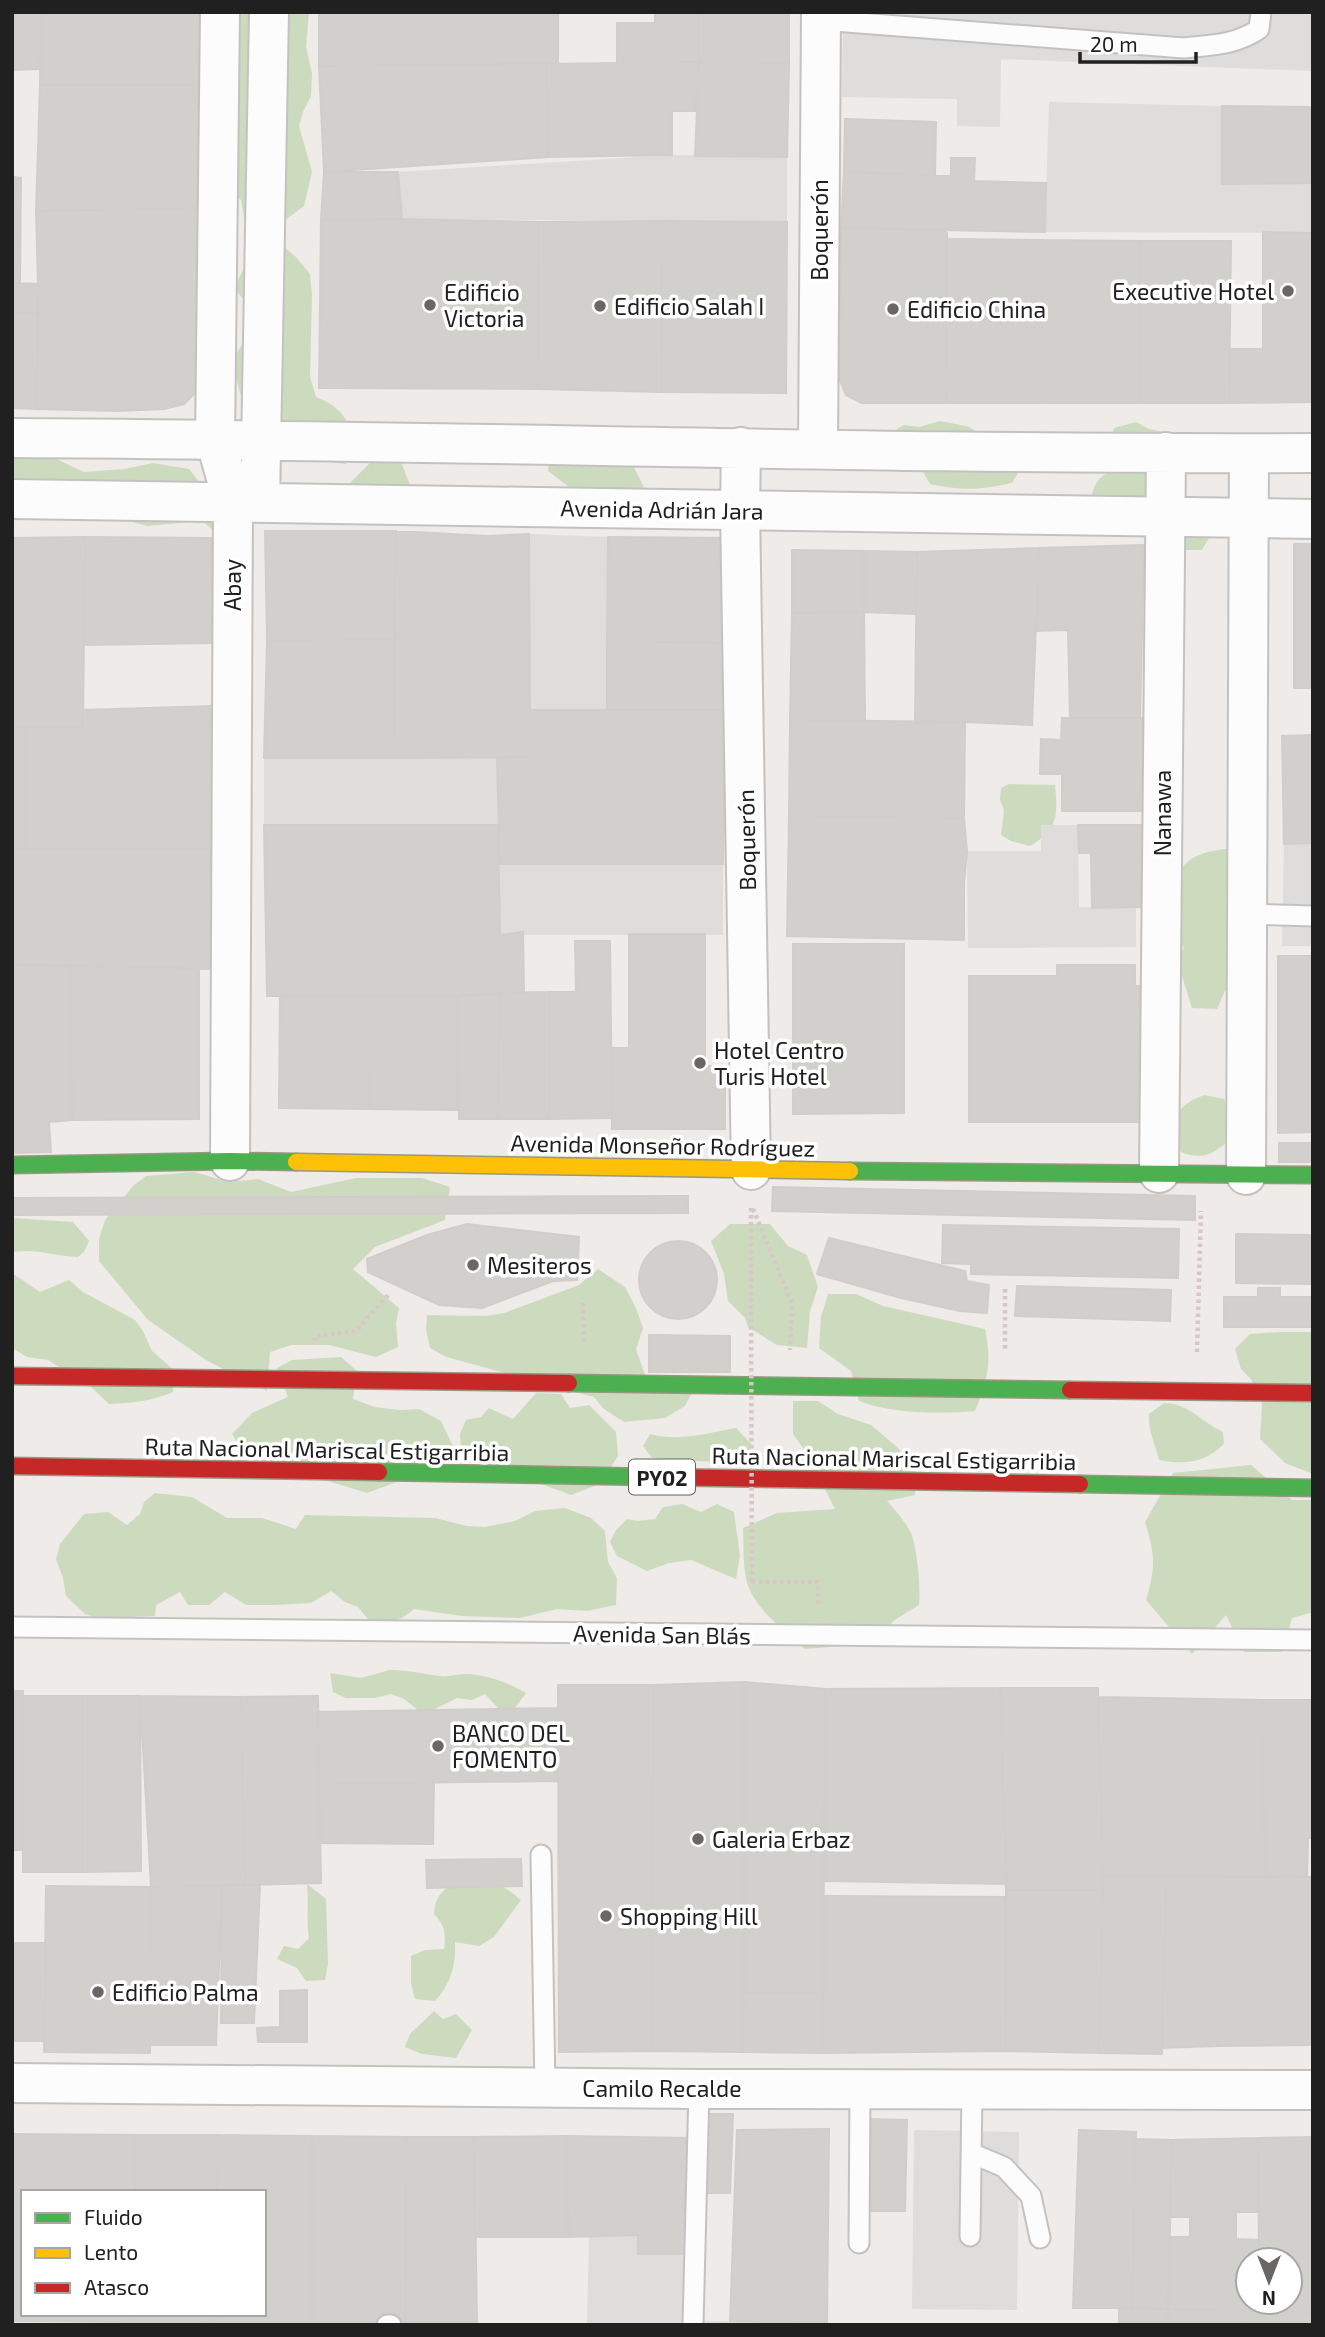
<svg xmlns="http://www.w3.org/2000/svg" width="1325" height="2337" font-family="'Exo 2',sans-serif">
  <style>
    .forest { fill: #ccdbbe }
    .parking { fill: #dedddc }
    .building { fill: #d2d0cd; stroke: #d1cdca; stroke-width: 2 }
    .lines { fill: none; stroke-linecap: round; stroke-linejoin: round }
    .lane-casing { stroke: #c4c2c1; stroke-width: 23 }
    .street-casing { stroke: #c4c2c1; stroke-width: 42 }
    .fast-casing { stroke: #989780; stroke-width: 19 }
    .slow-casing { stroke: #989780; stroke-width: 19 }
    .jam-casing { stroke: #989780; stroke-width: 19 }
    .path { stroke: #d7c8c7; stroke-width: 4.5; stroke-dasharray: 3.5 3.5; stroke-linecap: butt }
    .lane { stroke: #fcfcfc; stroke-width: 19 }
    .street { stroke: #fcfcfc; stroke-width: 38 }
    .fast { stroke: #4caf50; stroke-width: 16 }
    .slow { stroke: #ffc107; stroke-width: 16 }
    .jam { stroke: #c62828; stroke-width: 16 }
    .path-bridge { stroke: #d7c8c7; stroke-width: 4.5; stroke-dasharray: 3.5 3.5; stroke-linecap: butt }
    .poi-dot { fill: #686766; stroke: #fff; stroke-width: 2.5 }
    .labels { text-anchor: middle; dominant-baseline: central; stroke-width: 7; stroke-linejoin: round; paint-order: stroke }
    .shield { fill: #fff; stroke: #636363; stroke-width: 2 }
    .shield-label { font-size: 21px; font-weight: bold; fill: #202020 }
    .street-label { font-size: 23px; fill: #202020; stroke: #fff }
    .poi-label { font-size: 23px; fill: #202020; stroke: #fff; text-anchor: start }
  </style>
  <rect width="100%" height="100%" fill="#eeebe8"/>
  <path class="forest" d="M222,12h87l-3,35 6,26 -1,23 -8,16 -4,14 13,46 -8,34 -20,15 -38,7 -5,-28 -24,-22z
    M283,246l13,11 14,17 2,21 -2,82 6,20c33,13 41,34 30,67l-23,-3 -36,-13 -38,-37 -7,-11 -7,-26v-18l15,-25 -2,-26 -13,-16c9,-29 20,-34 48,-43z
    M940,421l30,6 51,41 -9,15c-33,7 -48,8 -82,1l-13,-23 -23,-6 3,-26 7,-4 15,2z
    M1136,422l13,7 33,7v33l-8,38 31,24 4,7 -7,12h-27l-24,-11 -19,-4 -42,-31c4,-20 6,-27 26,-35l-4,-34 2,-7z
    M22,443l62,29 41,-3 28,-6 36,6 11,14 17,11 -3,37 -12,-10 -55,5 -37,-10 -98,-7v-64z
    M598,447l35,19 11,21 -14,11 9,26 -27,3 -25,-4 -14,-33 -25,-19 2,-19z
    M388,459l13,3 13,33 -19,18 1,11h-27l-25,-35 27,-27z
    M1009,784l46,1c3,30 3,45 -25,61l-19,-5 -10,-6 3,-24 -4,-12 1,-11z
    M1234,848l33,64v36l-20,29 -22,14 -8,18 -25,-1 -16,-51 8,-9c-14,-25 -13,-24 -10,-52 3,-40 25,-44 60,-48z
    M1205,1095l19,4 12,36c-20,16 -29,27 -55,17 -13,-27 -6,-48 24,-57z
    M194,1172l35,10 29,-3 33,13 65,-14h66l28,9 -5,33 -70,27 -22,22 46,39 -3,15 2,24 -22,10 -47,-12h-38l-21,7 -3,39 -61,-31 -58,-40 -49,-59v-22l6,-19 29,-35 12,-9z
    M12,1218l61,4 16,19 -5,11 -6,5c-24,-1 -42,-9 -66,-5z
    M730,1224h40l18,22 19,9 11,32 -8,24 -3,37 -30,-3 -29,-18 -3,-9 -17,-17 -4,-27 -13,-33z
    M598,1269l27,18 11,21 7,20 -7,21 9,26 47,18 -7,13 -20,12 -41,4 -20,-13 -10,-12 -148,-40 -16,-9 -4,-19 1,-14 59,1 18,-3 75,-28z
    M12,1273l28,19 29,-12 14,12 52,28 8,11 9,20 22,19 -1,22c-21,9 -41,11 -64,12l-19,-18 -42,-26 -21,-3 -15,-9z
    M828,1294h28l27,12 102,23c7,34 3,51 -10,82 -37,3 -82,3 -116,-10l-8,-30 -32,-23 2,-31z
    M1281,1332h32v142l-28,-11 -25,-24 2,-36 -11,-24 -10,-10 -6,-20 15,-15z
    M341,1357l16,14 -4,28 22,8 25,3 19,-1 22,12 18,38 -92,34 -121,-37 -14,-22 20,-21 36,-16 -11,-29 15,-8z
    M536,1393l25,1 9,14 19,-3 27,27 2,24 -18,28 -29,11 -89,-33 -8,-9 -13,-5 -1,-14 6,-14 15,-3 8,-9 24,11z
    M793,1401h25l20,13 33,11 26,22 19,25 -1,23 -28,6c9,10 18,20 24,32 6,15 10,55 8,72l-23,14 -28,25 -63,5c-19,-18 -46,-36 -56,-61 -7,-18 -5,-41 -6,-60l34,-15 58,-4 -27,-54 -15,-21z
    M1164,1403c26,1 36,18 59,29l1,12c-20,19 -38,21 -65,16 -4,-17 -11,-29 -10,-46z
    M736,1428l16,17 -7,19 -93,-6 -9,-12 7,-12c29,8 57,-1 86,-6z
    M1251,1465l41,35h21v112l-21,6 -10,34h-38l-18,-37 -34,39 -46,-54c10,-33 9,-46 -1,-78l28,-49z
    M155,1493l37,4 35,21h35l34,11 9,-14 130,3 32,8 18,1 30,-6 20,-10 30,-3 26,10 14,13 3,31 9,16 -1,27 -29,6 -30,-2 -37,9 -58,-2 -48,-7c-14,12 -24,15 -43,14l-13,-16 -13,-5 -14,-11 -20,12 -37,2h-28l-21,-13 -16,13h-21l-8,-13 -24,13 -1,11 -58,2 -12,-4 -19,-18 -3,-18 -7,-19 4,-15 24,-30 24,-2 19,13 13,-11 4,-12z
    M682,1504l19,8 16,-8 17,8 6,44 -4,23 -45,-19 -22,3 -22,8 -30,-15 -7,-14 6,-12 11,-11 11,2 17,-2 8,-12z
    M390,1670c18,0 33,4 50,6 10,1 18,-2 28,-2 20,1 40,9 58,19l-11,15h-17l-13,-14 -13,6 -15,-2 -24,12h-15l-14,-11 -13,-5 -16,4h-29l-13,-6 -3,-19 31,5z
    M467,1879c23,0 37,6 54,21l-27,37 -15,9 -24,-4c1,24 -4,41 -20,59l-20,-2 -4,-16v-27l14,-6 19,-1c2,-16 1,-23 -10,-35 2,-24 13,-27 33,-35z
    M307,1884l19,15 2,65 -3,16 -19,1 -9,-13 -20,-9 7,-13 14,3 11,-11c-3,-18 0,-36 -2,-54z
    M434,2011l9,8 13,-5 16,16 -16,28 -34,-4 -17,-7 5,-13z"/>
  <path class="parking" d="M843,12h470v59l-312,-12 -1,68 -43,-1v-27l-115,-2z
    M1049,102l173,4v78l91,-1v50l-268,-1z
    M672,155l115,2v65l-385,-3 -4,-47z
    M529,534l79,3 -2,172 -76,1z
    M497,757l1,68h-234v-67z
    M1041,825h37l1,82h57v40l-168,1 -1,-97h74z
    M1284,844h29v102h-31z
    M500,864h223v71h-223z
    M914,2130l105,2 -2,178 -105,-1z
    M589,2235h49v19h51l-3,71h-99z
    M703,2321l124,3 -124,1z"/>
  <path class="building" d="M12,12h29l-1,57 -28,1z
    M41,12h161l-4,73h-158z
    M319,12h239v51l-239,3z
    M655,12h44v50h-82v-39h38z
    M699,12h90v51l-90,-1z
    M699,62l90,1 -2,94 -92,-1z
    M699,62l-4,49h-23v44l-124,2 -1,-93z
    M547,64l1,93 -224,15 -5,-106z
    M40,85h158l2,123 -164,3z
    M1222,106l91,1v76l-91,1z
    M845,119l91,3 -1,53 -91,-3z
    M951,158h24l-1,23 72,2 -1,49 -204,-4 3,-56 107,4z
    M324,172h74l4,47 -81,1z
    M12,177l9,1 -1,105h-8z
    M200,208l-1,174 -4,11 -11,11 -20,5 -47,2 -81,-2 2,-125 -2,-73z
    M402,219l137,3 -1,167 -219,-1 2,-168z
    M662,221l-1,171 -123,-3 1,-167z
    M662,221l125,1 -1,171 -125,-1z
    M841,228l106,2 -1,173h-84l-16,-8 -7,-17z
    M1263,232l50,1v169l-84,1v-54h34z
    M946,239l96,1v163h-96z
    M1042,240l98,1v162h-98z
    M1140,241h91l-2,162h-89z
    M12,283l26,1 -2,125 -24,-1z
    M12,313h26l-2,96 -24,-1z
    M265,531h131l-2,108 -127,2z
    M396,531l92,5 41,-2 1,223 -136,1z
    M85,537l-2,190h-71v-189z
    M85,537l126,1 2,105 -129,2z
    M608,537l119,1 -2,105 -118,-2z
    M1294,544h19v144h-19z
    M1144,545l-4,173h-70l-2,-88 -31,1 2,-83z
    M1039,548l-7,177 -67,-3 -50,2 2,-172z
    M792,550l72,1v61l-72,1z
    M864,551l53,1 -1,62 -52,-2z
    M864,612l1,109 -75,-1 2,-107z
    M394,639v119h-130l3,-117z
    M607,641l118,2v67h-118z
    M212,706v143h-187v-122h58v-17z
    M530,710h195l-2,154h-223l-3,-107h33z
    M1062,718h87l-2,93h-85v-37h-22l1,-35 20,1z
    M790,720l175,2 -1,96 -175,-2z
    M12,727h13v122h-13z
    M1313,735v108l-29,1 -2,-108z
    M789,816l175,2 3,33 -3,32v57l-177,-4z
    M264,825h234l2,110 23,-3 1,61 -67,3h-190z
    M1078,825h66v82l-52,1 -1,-55h-12z
    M12,849h200l-1,120 -199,-4z
    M629,934h76v132h20v63h-113v-81h17z
    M575,941h35l2,177 -63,1v-127h27z
    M793,944h111v169l-111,1z
    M1278,956h35v176l-35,1z
    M12,965h59l1,155 -23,2 2,30 -39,1z
    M71,965l128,3v151l-127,1z
    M1057,965h78v21h5l1,136h-172v-146h88z
    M549,992v127h-51l2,-126z
    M500,993l-2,126h-39l-2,-123z
    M280,995l90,1 -1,113 -90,-1z
    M370,996h87v114l-88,-1z
    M1279,1143h34v19h-34z
    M773,1187l422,9v24l-423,-9z
    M688,1196v17l-676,2v-17z
    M467,1224l112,13 -2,43 -24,1 -71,27 -43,-3 -71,-33 -1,-13 60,-24z
    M943,1225l236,4 -1,49 -207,-4v-10l-29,-1z
    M1236,1234l77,1v49l-77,-1z
    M829,1238l136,33 2,10 22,4 -2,28 -27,-2 -59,-13 -84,-24z
    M639 1280a39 39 0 1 1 78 0a39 39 0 1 1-78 0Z
    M1017,1286l154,4 -1,31 -155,-5z
    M1258,1288h22v9h33v30h-89v-30h34z
    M649,1335l81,1v36h-81z
    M744,1682l-1,370 -91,-1 1,-366z
    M744,1682l81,7 -2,304h-79z
    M558,1685h95l-1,366 -93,1z
    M1000,1688l7,196 -182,-3v-192z
    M1000,1688h98l5,202h-97z
    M12,1691h11v159h-11z
    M23,1696h60v176h-60z
    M83,1696h57l1,175 -58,1z
    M140,1696l101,1 4,188 -94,2z
    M318,1696l3,187 -76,2 -4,-188z
    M1098,1697l164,3 3,177 -162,-1z
    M1262,1700h51v138h-5l-1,38 -42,1z
    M558,1708v73l-240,3 -1,-72z
    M434,1782l-1,62 -113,-1 -2,-59z
    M521,1859l1,27 -95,2 -1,-28z
    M1103,1876h63l-4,178 -63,-1z
    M1166,1876h52v170l-56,2z
    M1218,1876l95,1v168l-95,1z
    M222,1885l-6,160h-66l1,-158z
    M222,1885h38l-6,138h-33z
    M46,1886l105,1 -1,166 -106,-1z
    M1006,1890h97l-4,163 -94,-2z
    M825,1896l180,1v154l-182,2z
    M12,1943h34l-2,98h-32z
    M307,1990v52h-49l-1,-14 23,-1v-36z
    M744,1993h79v60l-80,-1z
    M707,2114h26l-3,79h-25z
    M863,2119l44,1 -2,91h-42z
    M829,2129l-2,195 -97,-3 7,-191z
    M1079,2130l57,2 -4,176h-59z
    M12,2134l123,1v57h-112v122h111l-1,8 -121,-1z
    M135,2135h83l-1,57h-82z
    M218,2135l94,1v188l-97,-1 1,-9h48v-122h-47z
    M312,2136l94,1 -1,186 -93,1z
    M567,2136l120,2 2,116h-51v-19l-70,2z
    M567,2136l1,101h-93l-1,-100z
    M406,2137h68l3,186h-72z
    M1313,2137v175l-55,-1v-9h32v-42h-31l-1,-122z
    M1258,2138l1,74h-23v27l23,1v20h-11v42h10v9l-90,-2 1,-72h21v-20h-20l2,-77z
    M1135,2139l37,1 -4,169 -36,-1z
    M1119,2308l49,1v16h-49z
    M1168,2309l78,2v14h-78z
    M1246,2311l67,1v13h-67z
    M134,2314h82l-1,9 -82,-1z
    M125,2322l90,1v2h-90z
    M215,2323l97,1 -97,1z"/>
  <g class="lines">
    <g class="lane-casing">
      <path id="lane" d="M821,20l363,28c27,-3 52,-3 75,-19l2,-17
        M1247,914l66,2
        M12,1627l1301,13
        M541,1855l4,233
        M971,2153l33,14 27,29 9,42
        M970,2236l2,-146
        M859,2243l1,-154
        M387,2325h4
        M693,2325l6,-236"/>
    </g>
    <g class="street-casing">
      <path id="street" d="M220,12l-5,427 18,63 -3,659
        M12,438c434,2 867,17 1301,15
        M741,447l-1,63 11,660
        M818,449l3,-437
        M12,499l1301,20
        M260,503l9,-491
        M1159,1173l7,-721
        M1246,1175l3,-721
        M12,2083l687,6 614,1"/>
    </g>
    <g class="fast-casing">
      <path id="fast" d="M12,1165l218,-4 66,1
        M850,1171l463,4
        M569,1383l501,7
        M379,1472l276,5
        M1080,1484l233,4"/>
    </g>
    <g class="slow-casing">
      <path id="slow" d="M296,1162l554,9"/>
    </g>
    <g class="jam-casing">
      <path id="jam" d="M12,1376l557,7
        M1070,1390l243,3
        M12,1466l367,6
        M655,1477l425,7"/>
    </g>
    <path class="path" d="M751,1208v90
      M753,1209l39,94 -2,47
      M1005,1289v62
      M583,1303l1,41
      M314,1341l1,-5 41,-5 34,-38
      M1197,1352l4,-141
      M752,1582h66v24"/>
    <use href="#lane" class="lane"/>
    <use href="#street" class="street"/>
    <use href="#fast" class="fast"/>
    <use href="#slow" class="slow"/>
    <use href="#jam" class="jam"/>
    <path class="path-bridge" d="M751,1298l1,284"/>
  </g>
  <g class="poi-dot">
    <circle cx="1288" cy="291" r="7"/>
    <circle cx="430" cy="305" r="7"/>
    <circle cx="600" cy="306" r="7"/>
    <circle cx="893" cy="309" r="7"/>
    <circle cx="700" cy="1063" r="7"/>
    <circle cx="473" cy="1265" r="7"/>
    <circle cx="438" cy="1746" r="7"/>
    <circle cx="698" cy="1839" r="7"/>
    <circle cx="606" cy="1916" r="7"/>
    <circle cx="98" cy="1992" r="7"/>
  </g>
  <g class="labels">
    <rect class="shield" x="629" y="1459.5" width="66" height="35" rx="5"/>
    <g class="shield-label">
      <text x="662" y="1477">PY02</text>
    </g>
    <g class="street-label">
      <text transform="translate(819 230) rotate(-90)">Boquerón</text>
      <text transform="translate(662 509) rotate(1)">Avenida Adrián Jara</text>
      <text transform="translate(232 585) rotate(-90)">Abay</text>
      <text transform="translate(1162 813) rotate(-90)">Nanawa</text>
      <text transform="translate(746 840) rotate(-91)">Boquerón</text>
      <text transform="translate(663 1145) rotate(1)">Avenida Monseñor Rodríguez</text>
      <text transform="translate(327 1449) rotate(1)">Ruta Nacional Mariscal Estigarribia</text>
      <text transform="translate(894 1458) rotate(1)">Ruta Nacional Mariscal Estigarribia</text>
      <text transform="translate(662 1634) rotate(1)">Avenida San Blás</text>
      <text x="662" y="2088">Camilo Recalde</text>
    </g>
    <g class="poi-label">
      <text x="1274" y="291" text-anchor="end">Executive Hotel</text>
      <text x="444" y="292">Edificio<tspan x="444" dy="26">Victoria</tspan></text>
      <text x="614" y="306">Edificio Salah I</text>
      <text x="907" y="309">Edificio China</text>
      <text x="714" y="1050">Hotel Centro<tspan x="714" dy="26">Turis Hotel</tspan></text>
      <text x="487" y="1265">Mesiteros</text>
      <text x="452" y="1733">BANCO DEL<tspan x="452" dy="26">FOMENTO</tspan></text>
      <text x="712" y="1839">Galeria Erbaz</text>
      <text x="620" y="1916">Shopping Hill</text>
      <text x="112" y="1992">Edificio Palma</text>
    </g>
  </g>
  <rect width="1325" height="2337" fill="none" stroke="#202020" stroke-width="28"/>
  <rect x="21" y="2190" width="245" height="126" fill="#ffffff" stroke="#a6a6a6" stroke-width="2"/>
  <rect x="35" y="2213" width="35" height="10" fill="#4caf50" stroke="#a6a6a6" stroke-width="2"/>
  <text x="84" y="2225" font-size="21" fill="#202020">Fluido</text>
  <rect x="35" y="2248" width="35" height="10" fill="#ffc107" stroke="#a6a6a6" stroke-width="2"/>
  <text x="84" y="2260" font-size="21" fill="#202020">Lento</text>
  <rect x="35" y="2283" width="35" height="10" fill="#c62828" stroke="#a6a6a6" stroke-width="2"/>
  <text x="84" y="2295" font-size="21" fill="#202020">Atasco</text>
  <g transform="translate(1269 2281) rotate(180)"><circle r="33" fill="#ffffff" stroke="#a6a6a6" stroke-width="2"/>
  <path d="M0-5L12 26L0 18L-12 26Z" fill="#686766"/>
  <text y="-10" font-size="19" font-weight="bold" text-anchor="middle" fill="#202020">N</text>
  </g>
  <path d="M1080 52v10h116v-10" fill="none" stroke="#202020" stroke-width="3.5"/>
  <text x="1090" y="52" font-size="21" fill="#202020" stroke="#ffffff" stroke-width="5" paint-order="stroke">20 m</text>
</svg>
